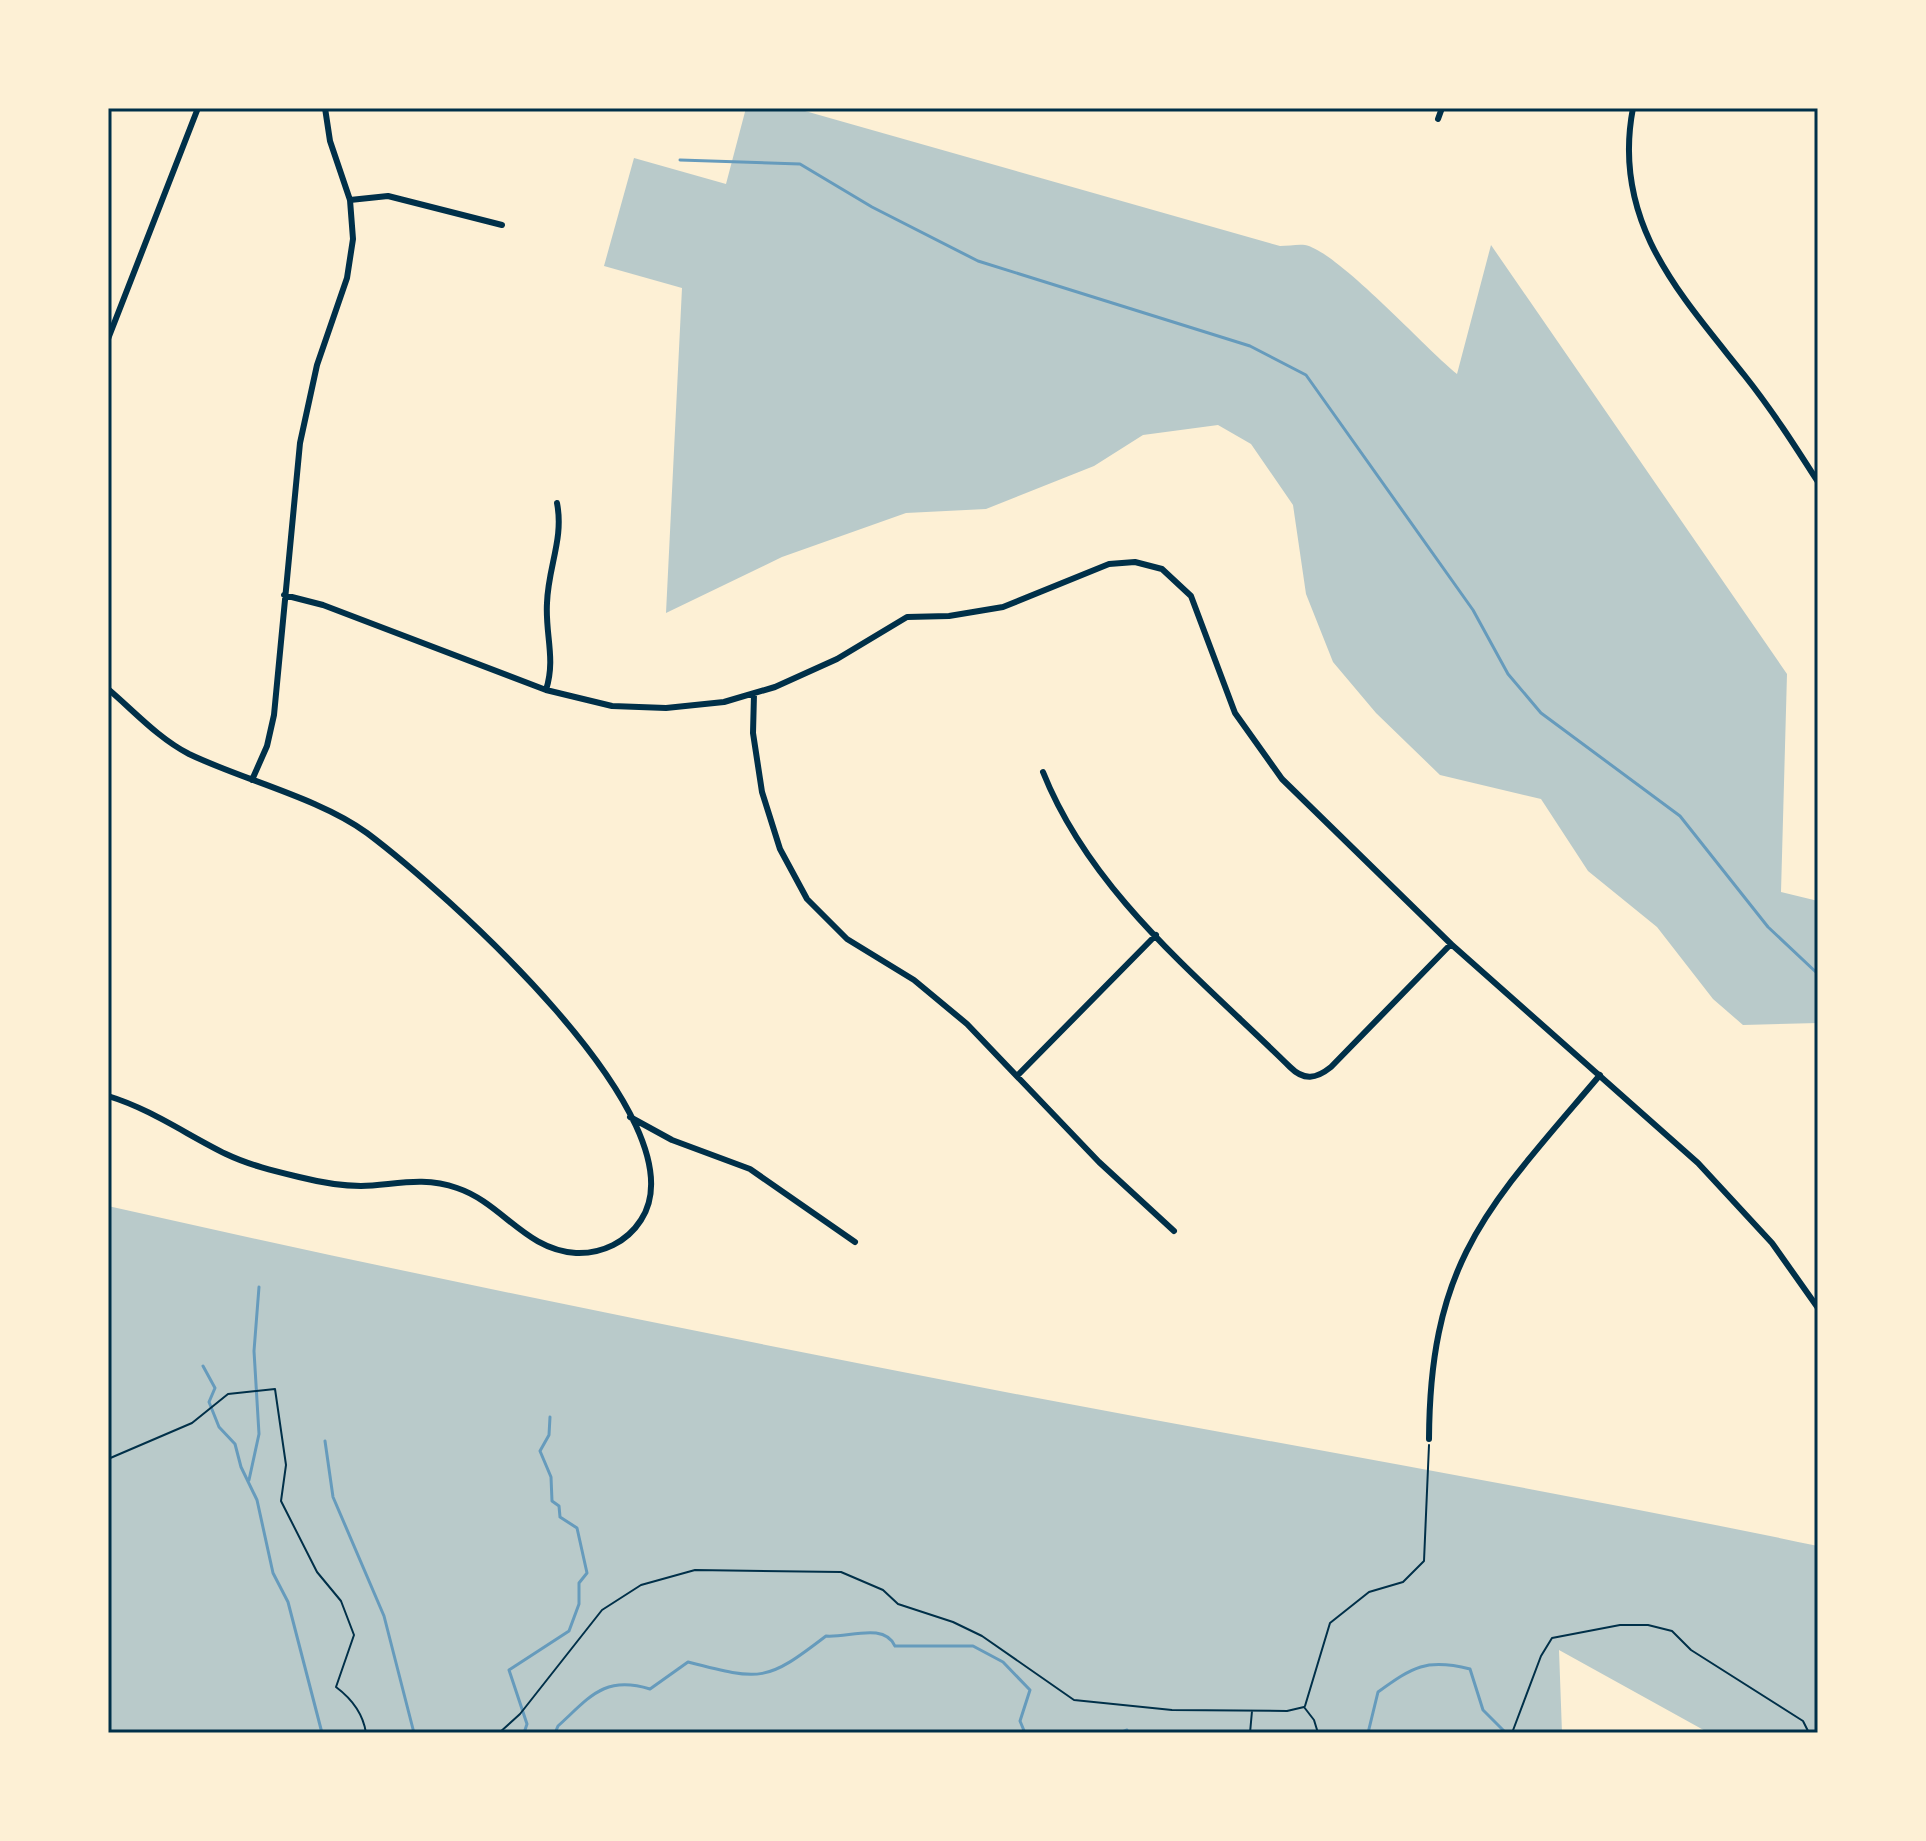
<svg xmlns="http://www.w3.org/2000/svg" width="1926" height="1841" font-family="Roboto,sans-serif">
  <style>
    .green { fill: #b9caca }
    .lines { fill: none; stroke-linecap: round; stroke-linejoin: round }
    .stream { stroke: #669bbc; stroke-width: 3 }
    .path { stroke: #003049; stroke-width: 2 }
    .minor { stroke: #003049; stroke-width: 6 }
    .neatline { fill: none; stroke: #003049; stroke-width: 3 }
  </style>
  <rect width="100%" height="100%" fill="#fdf0d5"/>
  <path class="green" d="M746,108h59v3l475,135c8,0 18,-2 25,-1 32,6 120,103 152,129l34,-129 296,429 -6,218 37,9v122l-75,2 -30,-26 -56,-72 -69,-56 -47,-72 -101,-24 -64,-62 -43,-51 -27,-68 -13,-89 -42,-61 -33,-19 -75,10 -49,31 -108,43 -80,4 -124,44 -116,56 16,-325 -78,-22 30,-108 92,26z
    M108,1206c296,67 594,127 892,185 273,52 546,98 818,155v187h-109l-150,-83 3,83h-1454z"/>
  <g class="lines">
    <path class="stream" d="M680,160l120,4 72,43 106,54 272,85 56,29 167,235 35,64 33,39 139,103 88,111 50,47
      M203,1366l12,22 -6,14 10,25 16,17 6,23 16,33 16,73 15,29 34,131
      M325,1441l8,56 51,119 30,117
      M249,1480l10,-46 -5,-83 5,-64
      M524,1733l3,-9 -18,-54 60,-39 10,-27v-21l8,-10 -10,-45 -17,-11 -1,-11 -7,-5 -1,-24 -11,-26 9,-16 1,-18
      M555,1733l3,-7c32,-29 46,-51 92,-37l38,-27c74,19 78,20 138,-26 22,2 58,-14 69,10h78l30,16 27,28 -10,31 5,12
      M1120,1733l7,-3
      M1368,1733l10,-41c35,-25 48,-34 92,-23l13,41 23,23"/>
    <path class="path" d="M108,1459l84,-36 36,-29 47,-5 11,76 -5,36 36,71 24,29 13,34 -18,52c16,12 27,26 30,46
      M1305,1706l25,-83 39,-31 34,-10 21,-21 5,-116
      M499,1733l21,-19 82,-104 39,-25 54,-15 146,2 42,18 15,14 55,18 29,14 92,64 98,10 115,1 17,-4 10,13 4,13
      M1250,1733l2,-22
      M1512,1733l29,-77 11,-18 68,-13h28l24,6 19,19 112,71 6,12"/>
    <path class="minor" d="M1633,108c-22,114 47,186 112,268 27,34 50,70 73,106
      M1438,119l4,-11
      M350,200l38,-4 114,29
      M108,339l90,-231
      M284,595l39,10 223,85 66,16 54,2 58,-6 51,-15 62,-28 70,-42 42,-1 54,-9 106,-43 26,-2 27,7 29,27 44,117 47,66 169,165 247,219 74,80 46,65
      M108,689c26,22 50,49 81,65 54,26 130,44 178,79 72,54 339,288 274,387 -14,22 -39,34 -65,33 -51,-3 -74,-50 -119,-65 -34,-12 -63,-3 -96,-2 -21,0 -42,-4 -62,-9 -25,-6 -50,-12 -73,-23 -39,-19 -75,-45 -118,-58
      M546,690c10,-31 -1,-56 1,-87 1,-36 17,-64 10,-100
      M754,694l-1,39 9,59 18,57 27,50 40,40 67,41 53,44 132,138 75,69
      M1043,772c48,121 157,206 247,295 14,14 26,12 41,0l120,-123
      M252,780l15,-34 7,-31 26,-272 17,-78 30,-87 6,-39 -3,-39 -20,-59 -5,-33
      M1018,1075l138,-140
      M630,1117l42,23 78,29 105,73
      M1429,1439c1,-181 61,-234 171,-364"/>
  </g>
  <rect width="1926" height="1841" fill="none" stroke="#fdf0d5" stroke-width="220"/>
  <rect x="110" y="110" width="1706" height="1621" class="neatline"/>
</svg>
